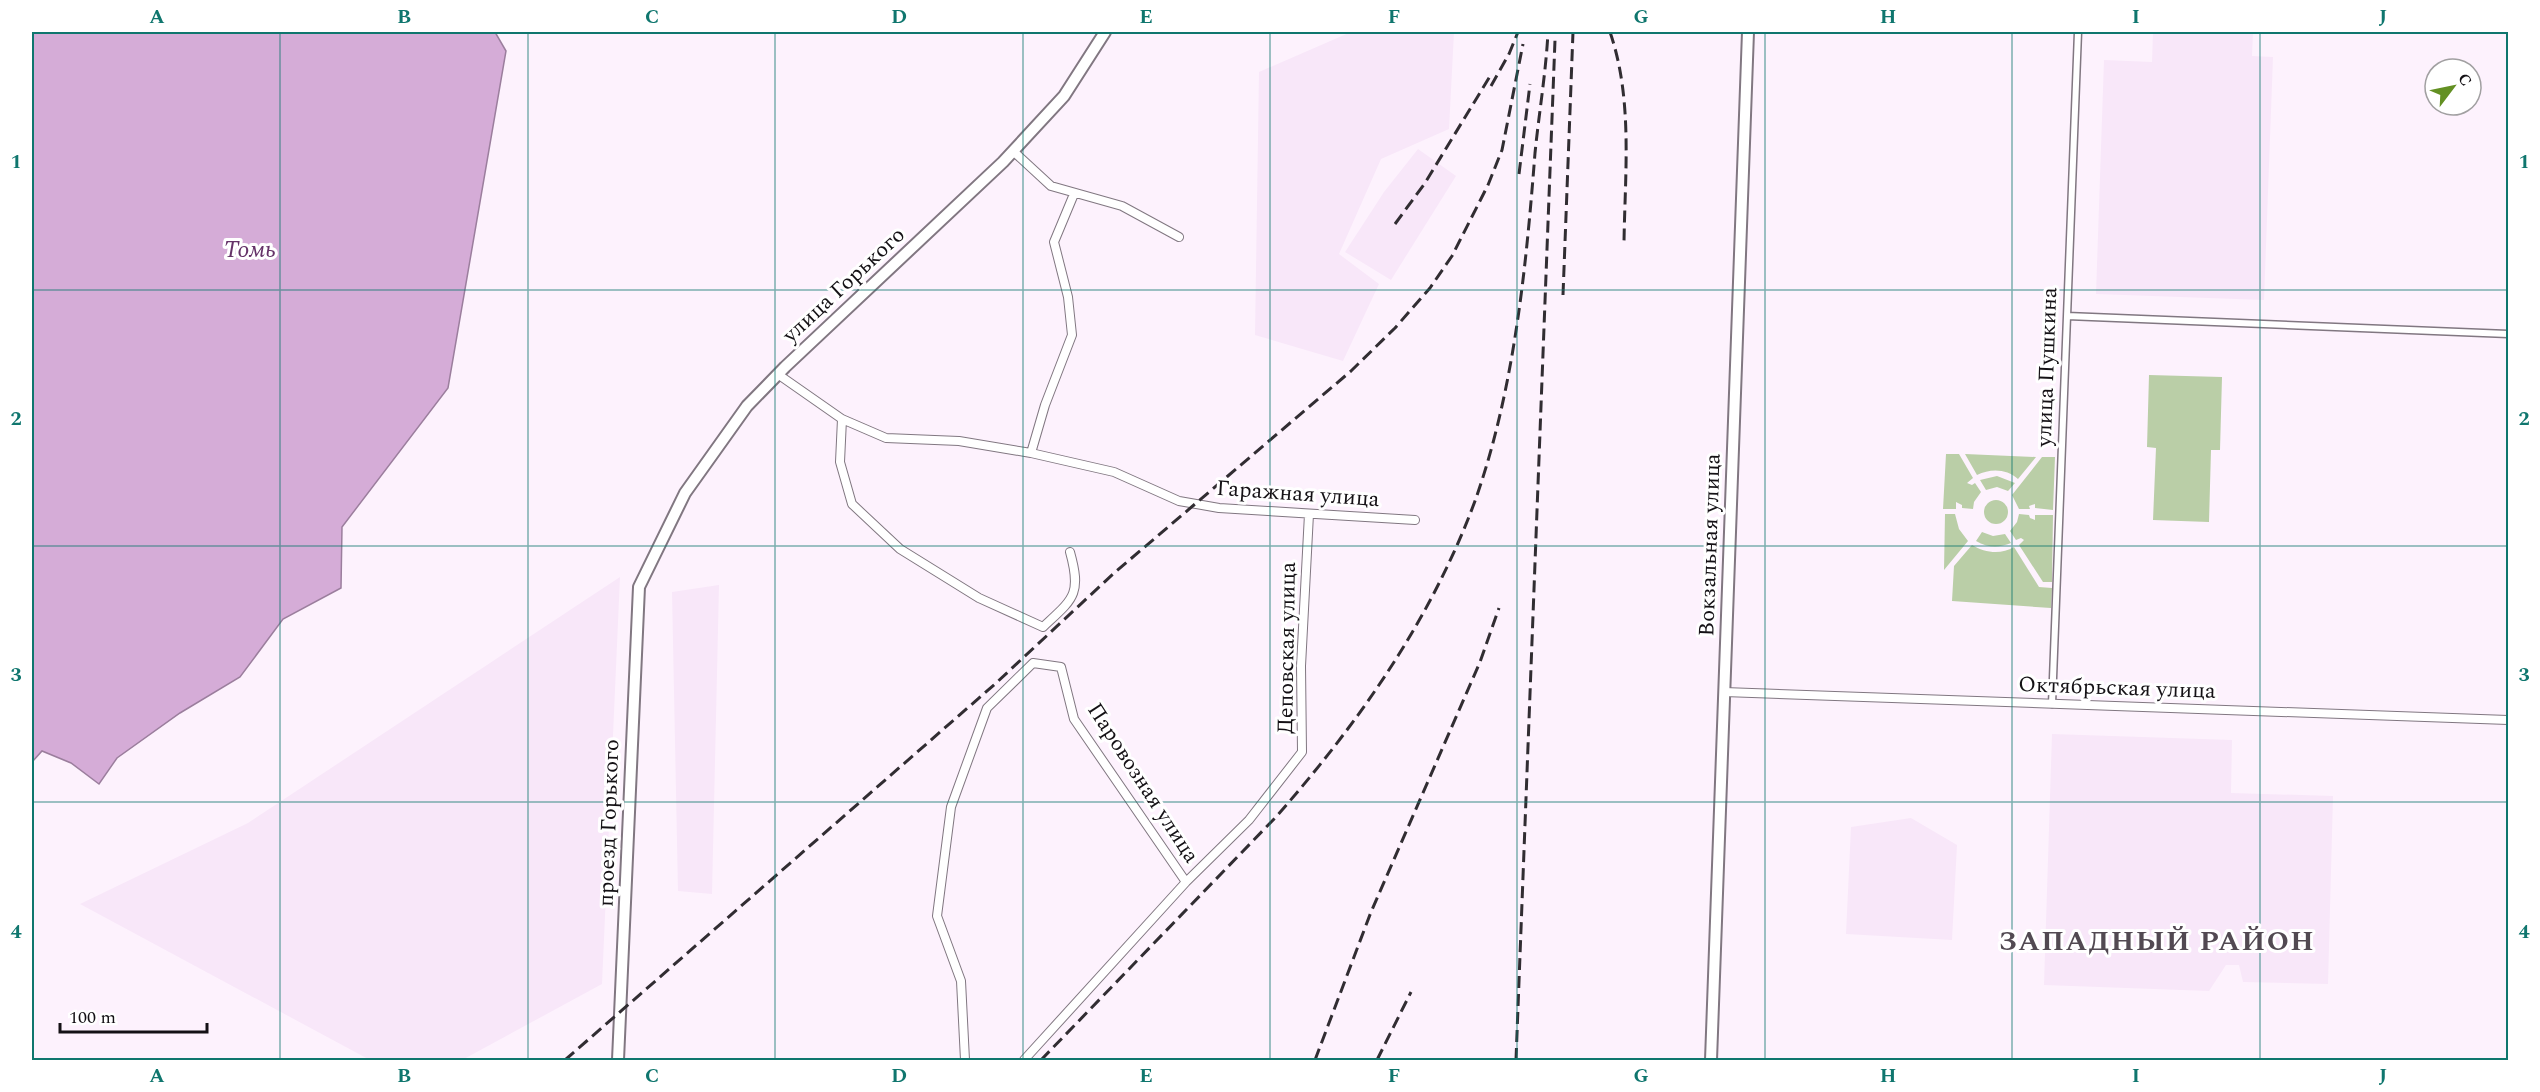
<svg xmlns="http://www.w3.org/2000/svg" width="2540" height="1092" font-family="Spectral,serif">
  <style>
    .built { fill: #f8e7f9 }
    .green { fill: #bacea7 }
    .water { fill: #d5acd7; stroke: #9b7e9d; stroke-width: 1.5 }
    .lines { fill: none; stroke-linecap: round; stroke-linejoin: round }
    .pedestrian-casing { stroke: #817781; stroke-width: 9 }
    .minor-casing { stroke: #817781; stroke-width: 10 }
    .secondary-casing { stroke: #817781; stroke-width: 14 }
    .pedestrian { stroke: #fff; stroke-width: 6 }
    .minor { stroke: #fff; stroke-width: 8 }
    .secondary { stroke: #fff; stroke-width: 10 }
    .rail { stroke: #312d32; stroke-width: 3; stroke-dasharray: 12 6; stroke-linecap: butt }
    .grid { fill: none; stroke: #0f766e; stroke-width: 1.5; stroke-opacity: 0.55 }
    .labels { text-anchor: middle; dominant-baseline: central; stroke-width: 6; stroke-linejoin: round; paint-order: stroke }
    .street-label { font-size: 22px; fill: #141115; stroke: #fff }
    .water-label { font-size: 24px; font-style: italic; fill: #653268; stroke: #fff }
    .district-label { font-size: 28px; font-weight: bold; letter-spacing: 1.5px; fill: #524952; stroke: #fff }
    .neatline { fill: none; stroke: #0f766e; stroke-width: 2 }
    .grid-label { font-size: 20px; text-anchor: middle; font-weight: bold; fill: #0f766e }
  </style>
  <rect width="100%" height="100%" fill="#fdf2fd"/>
  <path class="built" d="M1351,32h103l-5,97 -68,30 -42,95 40,30 -36,77 -88,-26 4,-263z
    M2153,32h100l-1,24 21,1 -9,243 -168,-6 8,-234 48,2z
    M1418,149l38,27 -65,104 -46,-28 39,-60z
    M620,577l-18,407 -140,76h-92l-290,-156 168,-81z
    M719,585l-7,309 -34,-3 -6,-299z
    M2052,734l180,6 -1,53 102,3 -5,188 -85,-2 -4,-17h-13l-17,26 -165,-6z
    M1911,818l46,27 -5,95 -106,-6 5,-107z"/>
  <path class="green" d="M2149,375l73,2 -2,73h-9l-2,72 -56,-2 3,-72 -9,-1z
    M1946,454h13l14,24 -6,5 5,2 3,-2 6,9 -7,10 -1,7 -11,-1v-3l-6,-3v7h-13z
    M1965,454l71,3 -18,22c-11,-10 -27,-11 -41,-4z
    M2042,457h13l-2,53 -18,-2v-4l-6,2 1,3h-11l-7,-14z
    M1997,476l18,7 -7,8 -11,-4 -11,3 -6,-10z
    M1984 512a12 12 0 1 1 24 0a12 12 0 1 1-24 0Z
    M1945,514h10l4,15 9,12 -24,29z
    M2019,514l10,1 1,3 5,2v-5h18l-1,67h-9l-24,-37 5,-5 -3,-2 -5,2 -6,-9 7,-9z
    M1982,532l11,4 12,-2 6,9c-12,5 -23,5 -35,-2z
    M1972,545c13,8 29,10 42,2l25,40 13,1 -1,20 -99,-7 2,-35z"/>
  <path class="water" d="M32,32h463l11,19 -58,337 -106,139 -1,61 -58,31 -43,58 -60,36 -63,45 -18,26 -28,-21 -29,-12 -10,11z"/>
  <g class="lines">
    <g class="pedestrian-casing">
      <path id="pedestrian" d="M2067,316l441,18
        M2052,704l26,-672"/>
    </g>
    <g class="minor-casing">
      <path id="minor" d="M1013,151l38,35 71,20 57,31
        M779,375l63,44 44,19 73,3 72,12 83,19 65,29 40,7 196,12
        M842,419l-2,43 12,42 48,45 79,49 64,29c30,-28 39,-32 27,-75
        M1031,453l14,-48 27,-70 -4,-38 -14,-55 20,-48
        M1724,692l784,28
        M965,1060l-4,-79 -24,-65 14,-109 36,-99 46,-45 28,4 13,52 112,163
        M1024,1060l162,-178 63,-62 53,-68 -1,-86 8,-152"/>
    </g>
    <g class="secondary-casing">
      <path id="secondary" d="M618,1060l21,-473 46,-94 62,-87 38,-39 218,-205 61,-66 41,-64
        M1711,1060l37,-1028"/>
    </g>
    <use href="#pedestrian" class="pedestrian"/>
    <use href="#minor" class="minor"/>
    <use href="#secondary" class="secondary"/>
    <path class="rail" d="M1610,32c23,67 15,140 14,210
      M1491,86l18,-32 9,-22
      M1519,174l11,-90
      M1395,224l30,-41 67,-110
      M1563,295l10,-263
      M565,1060l430,-376 118,-110 238,-203 44,-43 35,-40 22,-32 36,-71 14,-35 21,-106
      M1041,1060l234,-242c83,-94 156,-198 200,-317 39,-110 51,-232 60,-348 4,-40 11,-81 13,-121
      M1315,1060l56,-148 109,-250 19,-54
      M1377,1060l34,-68
      M1516,1060l39,-1020"/>
  </g>
  <path class="grid" d="M280,32v1028M528,32v1028M775,32v1028M1023,32v1028M1270,32v1028M1517,32v1028M1765,32v1028M2012,32v1028M2260,32v1028M32,290h2476M32,546h2476M32,802h2476"/>
  <g class="labels">
    <g class="street-label">
      <text transform="translate(844 285) rotate(-43)">улица Горького</text>
      <text transform="translate(2047 367) rotate(-88)">улица Пушкина</text>
      <text transform="translate(1298 494) rotate(4)">Гаражная улица</text>
      <text transform="translate(1710 545) rotate(-88)">Вокзальная улица</text>
      <text transform="translate(1287 648) rotate(-89)">Деповская улица</text>
      <text transform="translate(2117 688) rotate(2)">Октябрьская улица</text>
      <text transform="translate(1143 783) rotate(57)">Паровозная улица</text>
      <text transform="translate(609 823) rotate(-88)">проезд Горького</text>
    </g>
    <g class="water-label">
      <text x="250" y="250">Томь</text>
    </g>
    <g class="district-label">
      <text x="2157" y="941">ЗАПАДНЫЙ РАЙОН</text>
    </g>
  </g>
  <rect width="2540" height="1092" fill="none" stroke="#ffffff" stroke-width="66"/>
  <g transform="translate(2453 87) rotate(58)"><circle r="28" fill="#ffffff" stroke="#a1a0a1" stroke-width="1.5"/>
  <path d="M0-4.5L10 22L0 15L-10 22Z" fill="#639023"/>
  <text y="-9" font-size="16" font-weight="bold" text-anchor="middle" fill="#141115">С</text>
  </g>
  <path d="M60 1023v9h147v-9" fill="none" stroke="#141115" stroke-width="3"/>
  <text x="69" y="1023" font-size="18" fill="#141115" stroke="#ffffff" stroke-width="4.5" paint-order="stroke">100 m</text>
  <rect x="33" y="33" width="2474" height="1026" class="neatline"/>
  <g class="grid-label">
    <text x="157" y="23">A</text>
    <text x="404" y="23">B</text>
    <text x="652" y="23">C</text>
    <text x="899" y="23">D</text>
    <text x="1146" y="23">E</text>
    <text x="1394" y="23">F</text>
    <text x="1641" y="23">G</text>
    <text x="1888" y="23">H</text>
    <text x="2136" y="23">I</text>
    <text x="2383" y="23">J</text>
    <text x="16" y="168">1</text>
    <text x="2524" y="168">1</text>
    <text x="16" y="425">2</text>
    <text x="2524" y="425">2</text>
    <text x="16" y="681">3</text>
    <text x="2524" y="681">3</text>
    <text x="16" y="938">4</text>
    <text x="2524" y="938">4</text>
    <text x="157" y="1082">A</text>
    <text x="404" y="1082">B</text>
    <text x="652" y="1082">C</text>
    <text x="899" y="1082">D</text>
    <text x="1146" y="1082">E</text>
    <text x="1394" y="1082">F</text>
    <text x="1641" y="1082">G</text>
    <text x="1888" y="1082">H</text>
    <text x="2136" y="1082">I</text>
    <text x="2383" y="1082">J</text>
  </g>
</svg>
